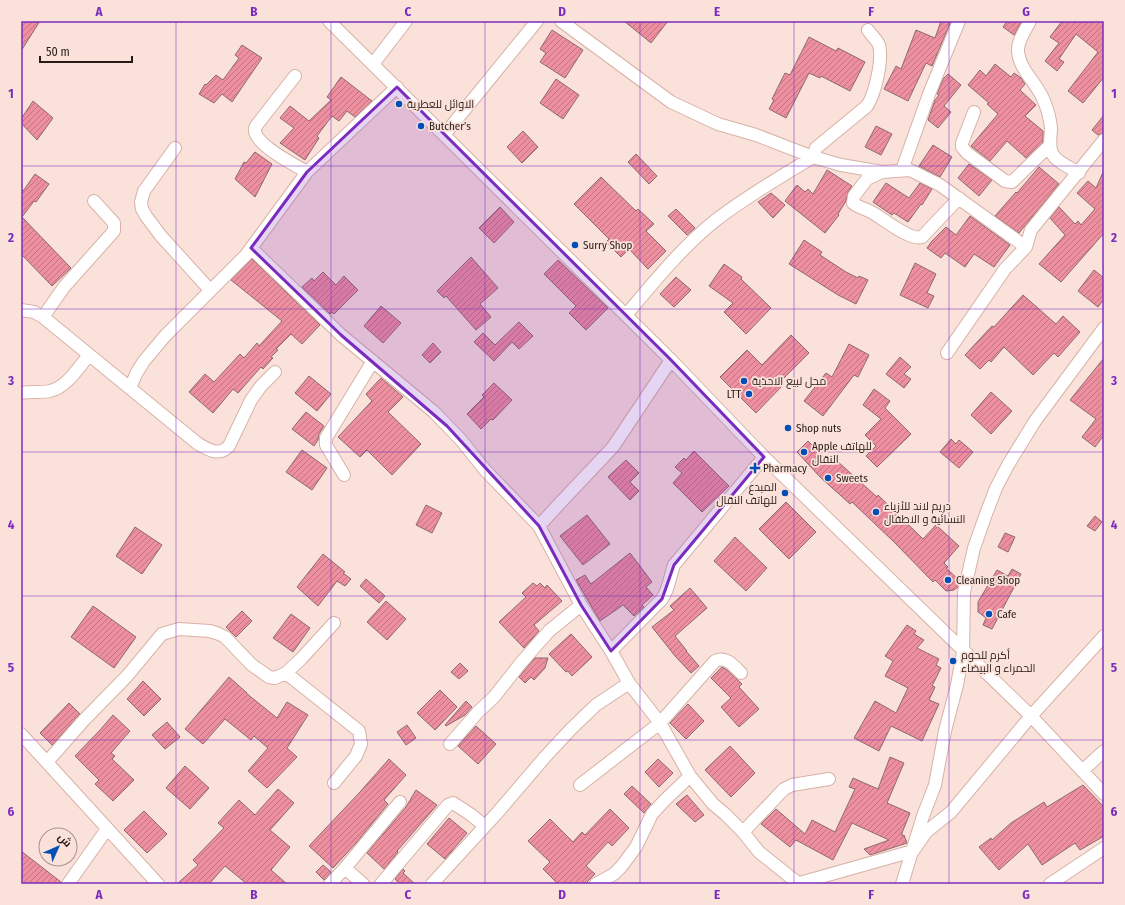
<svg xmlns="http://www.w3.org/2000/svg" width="1125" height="905" font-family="'Fira Sans Condensed',Cairo,sans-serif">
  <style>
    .building { fill: url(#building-hatch); stroke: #8d696f }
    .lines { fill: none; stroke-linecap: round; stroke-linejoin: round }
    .minor-casing { stroke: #d8b1a7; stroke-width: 14 }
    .minor { stroke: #fff; stroke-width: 12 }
    .marked { fill: #7b2cbf; fill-opacity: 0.2; stroke: #7b2cbf; stroke-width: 3; stroke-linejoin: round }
    .grid { fill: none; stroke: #7b2cbf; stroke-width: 1; stroke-opacity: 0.55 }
    .poi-dot { fill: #034db7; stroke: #fae2db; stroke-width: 1.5 }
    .labels { text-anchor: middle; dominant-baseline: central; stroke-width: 3.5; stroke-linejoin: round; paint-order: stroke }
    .poi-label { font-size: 11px; fill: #281a16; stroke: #fae2db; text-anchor: start }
    .neatline { fill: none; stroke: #7b2cbf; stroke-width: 1.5 }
    .grid-label { font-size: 13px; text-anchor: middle; font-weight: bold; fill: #7b2cbf }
  </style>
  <defs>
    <pattern id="building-hatch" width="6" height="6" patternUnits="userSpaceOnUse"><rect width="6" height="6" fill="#ee8fa0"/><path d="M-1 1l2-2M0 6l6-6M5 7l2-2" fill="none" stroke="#c17481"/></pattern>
  </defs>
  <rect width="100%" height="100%" fill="#fae2db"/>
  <path class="building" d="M21,21h19l-19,30z
    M624,21h44l-17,22z
    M941,21h10l-19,45 -6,-3 -18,38 -24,-12 12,-23 5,3 15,-39 19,8z
    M1007,21h15l-8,14 -11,-8z
    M1062,21h42v56l-21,26 -15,-12 30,-39 -22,-18 -17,25 5,3 -7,9 -12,-10 14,-18 -9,-6z
    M552,30l31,20 -18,28 -25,-16 6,-9 -6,-4z
    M809,37l27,14 2,-3 27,14 -15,29 -29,-15 -1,2 -11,-5 -23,45 -17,-9 5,-9 -2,-1 13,-26 5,2z
    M242,45l20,13 -30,44 -10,-8 -8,9 -15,-9 6,-10 1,1 10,-10 7,5 16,-22 -4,-3z
    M995,64l16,13 3,-4 7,5 4,6 -5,6 16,15 -11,11 18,15v11l-17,16 -19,-17 -17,20 -19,-15 27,-32 -11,-10 2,-1 -21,-18 12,-15 6,6z
    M948,74l13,11 -17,21 7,6 -13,16 -10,-8 7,-20 4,-5 -2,-1 6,-15z
    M341,77l31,24 -17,16 -8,-6 -8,10 -7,-5 -15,20 2,2 -14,22 -25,-17 14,-15 -14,-10 10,-12 19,15 22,-21 -4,-3z
    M556,79l23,16 -16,24 -23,-16z
    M33,101l20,17 -16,22 -16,-17v-4z
    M1104,115v18l-6,2 -6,-5z
    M876,126l16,8 -11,21 -16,-8z
    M523,131l15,16 -16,16 -15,-16z
    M933,145l19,12 -12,20 -21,-11z
    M255,152l17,12 -17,33 -20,-18 9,-17 2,1z
    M636,154l21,22 -8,8 -21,-22z
    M969,164l23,16 -13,16 -21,-18z
    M1039,167l20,17 -40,49 -24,-17 21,-24 1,1z
    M827,170l25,16 -4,6 -2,9 -8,13 1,1 -14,18 -40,-32 12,-16 8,7 3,-3 5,5z
    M1104,170v63l-43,49 -22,-18 26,-29 -15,-17 9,-11 16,17 3,-3 3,4 14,-16 -18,-16 11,-12 8,7z
    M35,174l14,10 -13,18 -2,-1 -12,16 49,51 -19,18 -31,-32v-60z
    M601,177l35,34 2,-2 16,15 -8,7 20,20 -18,18 -19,-20 -8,8 -15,-15 3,-3 -35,-35z
    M886,183l23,15 11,-15 12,6 -10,16 -1,-1 -13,18 -14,-9 -2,2 -19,-13z
    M771,193l14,12 -12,13 -15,-16z
    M500,207l14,15 -20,21 -15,-15z
    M676,209l19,19 -8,7 -19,-19z
    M970,216l40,29 -16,22 -20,-13 -9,13 -20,-14 -4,5 -14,-10 5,-7 14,-14 10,8z
    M804,240l18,12 -2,3 26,17 12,6 1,-2 9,4 -12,24 -18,-9 -49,-31z
    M471,257l27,31 -18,16 11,13 -15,13 -30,-34 -2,2 -7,-7z
    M252,259l68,66 -18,19 -11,-10 -15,15 2,1 -7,7 2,1 -10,11 -2,-2 -23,26 -5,-4 -20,24 -24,-21 16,-18 9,8 26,-28 4,4 13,-15 2,3 23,-25 -51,-41z
    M558,260l50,48 -22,22 -17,-17 7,-7 -32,-32z
    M915,263l21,11 -9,19 7,3 -6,12 -28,-13z
    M724,264l18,13 -1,2 30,29 -25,26 -22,-22 9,-9 -24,-17z
    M1094,270l10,8v21l-6,8 -20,-16z
    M323,272l13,13 8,-9 14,14 -24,24 -3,-2 -1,2 -28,-27 10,-9 2,3z
    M676,277l15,13 -17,17 -14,-13z
    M1023,295l33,29 7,-8 17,16 -22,25 -4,-4 -21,22 -29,-28 -13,15 -2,-2 -9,9 -15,-14 27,-29 2,1z
    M381,306l20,17 -18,20 -19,-17z
    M519,322l14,14 -14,13 -7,-7 -18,19 -20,-19 9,-9 12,12z
    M791,335l18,18 -29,29 3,3 -27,28 -36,-36 27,-27 15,15z
    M433,343l8,9 -11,11 -8,-8z
    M849,344l20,11 -11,22 -4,-2 -31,41 -19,-15 22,-28 6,4z
    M900,357l11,10 -7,7 7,5 -7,9 -18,-14z
    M1104,358v77l-9,12 -13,-10 14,-18 -26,-19z
    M309,376l22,18 -14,17 -22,-18z
    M381,378l22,19 -15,15 33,32 -29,31 -25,-25 -7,7 -22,-20 34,-36 -6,-7z
    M494,383l18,17 -19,20 -2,-1 -10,10 -14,-15 17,-17 -2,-2z
    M874,389l16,12 -5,7 26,26 -34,33 -11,-11 10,-10 -11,-11 16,-16 -18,-14z
    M991,392l21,19 -21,23 -20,-19z
    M306,412l18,14 -5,8 -1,6 -4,6 -22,-17z
    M951,439l5,5 3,-4 14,12 -14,16 -19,-16z
    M808,441l23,23 5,-4 41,37 1,-2 45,44 13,-14 23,21 -15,17 4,4 -2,1 13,12 -1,7 -4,3 -8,1 -11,-11 -2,2 -39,-40 -42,-40 -2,2 -30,-27 -23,-25z
    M302,450l25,18 -15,22 -26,-18z
    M694,451l35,35 -27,26 -29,-29 9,-10 -7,-6 9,-9 2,2z
    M626,460l13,13 -9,9 9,9 -9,9 -22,-23z
    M786,502l30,30 -27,27 -30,-30z
    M426,505l16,8 -10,20 -16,-8z
    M587,515l23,29 -27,21 -23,-29z
    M1095,516l7,6 -7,9 -8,-5z
    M135,527l27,18 -20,29 -26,-18z
    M1005,533l10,4 -7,15 -10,-5z
    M735,537l32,31 -21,23 -32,-30z
    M630,553l22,29 -6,5 7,8 -11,10 2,2 -10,9 -11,-11 -23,16 -24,-41 9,-5 6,9z
    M323,554l22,18 -2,1 8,6 -6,7 -8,-5 -19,25 -21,-19z
    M1012,569l9,5 -29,55 -9,-4 3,-7 -8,-6v-10l19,-32 11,6z
    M366,579l19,17 -6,7 -19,-17z
    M533,583l4,3 3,-3 5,5 2,-3 15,16 -28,24 5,6 -15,17 -25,-26 27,-25 -4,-4z
    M690,588l17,20 -32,28 12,15h-1l13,15 -8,7 -16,-17 -23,-29 22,-17 -4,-4z
    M386,601l20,18 -19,21 -20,-18z
    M93,606l43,31 -22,31 -43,-31z
    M242,611l10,10 -16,16 -10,-10z
    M291,614l19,14 -17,24 -20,-14z
    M907,625l9,6 -2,3 10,6 -7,8 22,11 -3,6 5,3 -9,18 3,1 -6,13 10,4 -17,37 -31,-15 -12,25 -25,-13 21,-37 21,12 12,-25 -23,-12 8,-15 -8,-5z
    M571,634l21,23 -20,19 -4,-5 -2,1 -17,-18z
    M535,658h13l-3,10 -11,12 -3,-3 -6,6 -6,-6z
    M460,663l8,8 -9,8 -8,-7z
    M722,667l5,3 15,14 -3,3 20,22 -20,18 -18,-20 10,-9 -20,-20z
    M229,677l18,16h-1l31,25 10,-16 21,13 -21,33 10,9 -30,31 -19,-17 20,-23 -14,-12 -3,4 -26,-21 -22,25 -18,-15z
    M143,681l18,18 -17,17 -17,-17z
    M440,690l17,17 -22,23 -18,-17z
    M466,701l6,6 -7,8 -19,11 -1,-1z
    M69,703l11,11 -28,31 -12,-12z
    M688,704l16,17 -18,18 -16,-16z
    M113,715l17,16 -19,22 4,3 -3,3 22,21 -21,21 -18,-17 4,-4 -24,-24 25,-26z
    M167,722l13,15 -15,12 -13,-14z
    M407,725l9,13 -10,7 -9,-13z
    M476,726l20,18 -18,20 -20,-18z
    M730,746l25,27 -24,24 -26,-27z
    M890,757l14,6 -17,40 23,10 -8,20v3l2,-1 3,8 -37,12 -6,-6 25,-9 -37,-17 -19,37 -37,-20 -6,7 -29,-23 15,-15 29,25 7,-14 23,12 20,-43 -6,-2 4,-9 25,11z
    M389,759l17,16 -22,25 4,4 -32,39 -23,25 -24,-22 51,-54z
    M658,759l15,14 -14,14 -14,-15z
    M185,766l24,22 -19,21 -24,-21z
    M1083,785l21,22v29l-24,14 -5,-7 -33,22 -14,-21 -29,26 -20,-23 12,-9 1,2 19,-17 33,-21 3,5z
    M632,786l19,18 -7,9 -20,-19z
    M278,789l16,14 -24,27 20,17 -19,23 16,14h-40l-22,-18 -16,18h-32l21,-19 -5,-5 31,-32 -6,-5 21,-23 16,15z
    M416,790l21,15 -40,46 1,1 -14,17 -17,-16 39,-46z
    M687,795l17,20 -9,7 -19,-18z
    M610,809l19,19 -17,18 -4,-4 -22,24 9,8 -10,10h-27l-15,-15 7,-7 -22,-21 22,-22 23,23 9,-10 3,3z
    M144,811l23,23 -20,19 -23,-23z
    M449,818l18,15 -22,26 -18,-15z
    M21,851l40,31v2h-40z
    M323,865l8,7 -7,8 -8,-8z
    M403,869l2,2 -2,2 12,11h-15l-5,-5z"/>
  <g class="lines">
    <g class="minor-casing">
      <path id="minor" d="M329,21l342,339 93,97 267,259 73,78
        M561,21l110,81 47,22 38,11 57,22 3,-9 51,-42c8,-12 16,-46 12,-61 -2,-5 -8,-10 -11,-15
        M1030,21c-5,10 -13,20 -12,31 2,19 20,32 26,49 4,9 6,18 7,27 0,9 -3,19 2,27 5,8 18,13 26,18
        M373,64l33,-43
        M295,76l-39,50c-9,15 39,39 51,46
        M974,112l-12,31v4l5,6 38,28 7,1 38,-37
        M444,135l93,-114
        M175,148l-31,43 -3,11 1,7 4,7 15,20 49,54
        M902,170l27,-76 30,-73
        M882,172l-15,7 -13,17 -1,7c6,5 14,6 20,10 11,6 37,28 49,24l37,-39
        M251,248l90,87 93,77 27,28 24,30 54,56 42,79 30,46 18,32 31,40 30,53 23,28 12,10 18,18 16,20 40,32
        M21,310l13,2 9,5 154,126c10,6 22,14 32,3l22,-46 10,-14 14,-14
        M626,315c28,-33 56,-68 90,-95 31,-24 64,-43 97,-63l28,8 41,7 28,-2 30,15 86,62
        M43,317l21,-30 50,-56v-8l-20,-22
        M947,353l58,-84 21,-22 5,-17 73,-90
        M130,388l6,-14 8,-13 21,-25 81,-81 61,-83 90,-85
        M21,393c9,-2 19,0 29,-2 17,-4 28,-23 39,-36
        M344,475l-18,-30v-7l47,-77
        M539,526l22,-24 52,-55 58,-87
        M611,651l51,-52c7,-10 8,-23 12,-34l90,-108
        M286,673l73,58 2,13 -5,12 -22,27
        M21,734l137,150
        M450,744l28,-32 16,-15 26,-33 29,-33 32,-26
        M47,762l37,-42 43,-44 35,-42 17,-5 31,2 9,3 6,3 27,28 17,12 6,1 11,-5 15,-14 33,-36
        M1082,771l22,-20
        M580,785l80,-62 55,-62c11,-5 18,4 26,12
        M743,832l41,-43 8,-4 37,-6
        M345,868l18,16
        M68,884l39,-55
        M330,884l15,-16 55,-66
        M381,884l67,-79 5,-2 17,11 15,12
        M432,884l66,-72 47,-55 26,-28 25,-24 33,-22
        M596,884l18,-10 7,-7 15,-20 16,-33 12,-13 26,-25
        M796,884l117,-33 13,-19 25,-20 80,-96 73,-80
        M902,884l21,-68 12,-31 10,-54 12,-46 6,-33 1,-60 10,-44 12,-34 10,-26 12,-23 27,-44 69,-93
        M1050,884l54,-36"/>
    </g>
    <use href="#minor" class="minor"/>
  </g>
  <path class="marked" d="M397,87l274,273 93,97 -90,108 -12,34 -51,52 -30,-46 -42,-79 -92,-100 -106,-91 -90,-87 56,-76z"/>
  <path class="grid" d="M176,21v863M331,21v863M485,21v863M640,21v863M794,21v863M949,21v863M21,166h1083M21,309h1083M21,452h1083M21,596h1083M21,740h1083"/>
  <g class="poi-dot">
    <circle cx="399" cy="104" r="4"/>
    <circle cx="421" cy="126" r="4"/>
    <circle cx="575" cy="245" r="4"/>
    <circle cx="744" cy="381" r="4"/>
    <circle cx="749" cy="394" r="4"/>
    <circle cx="788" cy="428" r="4"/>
    <circle cx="804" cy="452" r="4"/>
    <path d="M753 462h4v4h4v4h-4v4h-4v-4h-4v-4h4z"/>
    <circle cx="828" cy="478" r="4"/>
    <circle cx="785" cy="493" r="4"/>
    <circle cx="876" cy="512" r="4"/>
    <circle cx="948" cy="580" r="4"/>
    <circle cx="989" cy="614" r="4"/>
    <circle cx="953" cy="661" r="4"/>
  </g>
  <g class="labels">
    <g class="poi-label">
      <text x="407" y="104">الاوائل للعطرية</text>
      <text x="429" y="126">Butcher’s</text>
      <text x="583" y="245">Surry Shop</text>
      <text x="752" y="381">محل لبيع الاحذية</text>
      <text x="741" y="394" text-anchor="end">LTT</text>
      <text x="796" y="428">Shop nuts</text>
      <text x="812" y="446">Apple للهاتف<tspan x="812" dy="13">النقال</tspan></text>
      <text x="763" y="468">Pharmacy</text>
      <text x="836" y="478">Sweets</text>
      <text x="777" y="487" text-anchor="end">المبدع<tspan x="777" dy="13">للهاتف النقال</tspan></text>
      <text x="884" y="506">دريم لاند للأزياء<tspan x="884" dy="13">النسائية و الاطفال</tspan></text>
      <text x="956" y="580">Cleaning Shop</text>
      <text x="997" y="614">Cafe</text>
      <text x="961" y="655">أكرم للحوم<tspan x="961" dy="13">الحمراء و البيضاء</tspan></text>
    </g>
  </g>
  <rect width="1125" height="905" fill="none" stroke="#fae2db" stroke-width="44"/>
  <g transform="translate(58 847) rotate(45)"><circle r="19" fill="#fae2db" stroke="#a6928c"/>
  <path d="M0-3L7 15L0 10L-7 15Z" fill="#034db7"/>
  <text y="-6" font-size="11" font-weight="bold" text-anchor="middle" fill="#281a16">ش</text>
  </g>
  <path d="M40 56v6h92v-6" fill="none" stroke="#281a16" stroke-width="2"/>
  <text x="46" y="56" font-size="12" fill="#281a16" stroke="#fae2db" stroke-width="3" paint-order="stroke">50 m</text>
  <rect x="22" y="22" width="1081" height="861" class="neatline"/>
  <g class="grid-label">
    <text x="99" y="16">A</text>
    <text x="254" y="16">B</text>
    <text x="408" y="16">C</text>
    <text x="562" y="16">D</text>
    <text x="717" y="16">E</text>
    <text x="871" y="16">F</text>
    <text x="1026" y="16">G</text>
    <text x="11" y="98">1</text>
    <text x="1114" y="98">1</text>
    <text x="11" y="242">2</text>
    <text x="1114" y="242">2</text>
    <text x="11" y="385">3</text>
    <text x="1114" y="385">3</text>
    <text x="11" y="529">4</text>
    <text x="1114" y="529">4</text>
    <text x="11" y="672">5</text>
    <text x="1114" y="672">5</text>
    <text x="11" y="816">6</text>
    <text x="1114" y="816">6</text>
    <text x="99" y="899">A</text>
    <text x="254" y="899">B</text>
    <text x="408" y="899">C</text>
    <text x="562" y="899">D</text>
    <text x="717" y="899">E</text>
    <text x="871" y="899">F</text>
    <text x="1026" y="899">G</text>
  </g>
</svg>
